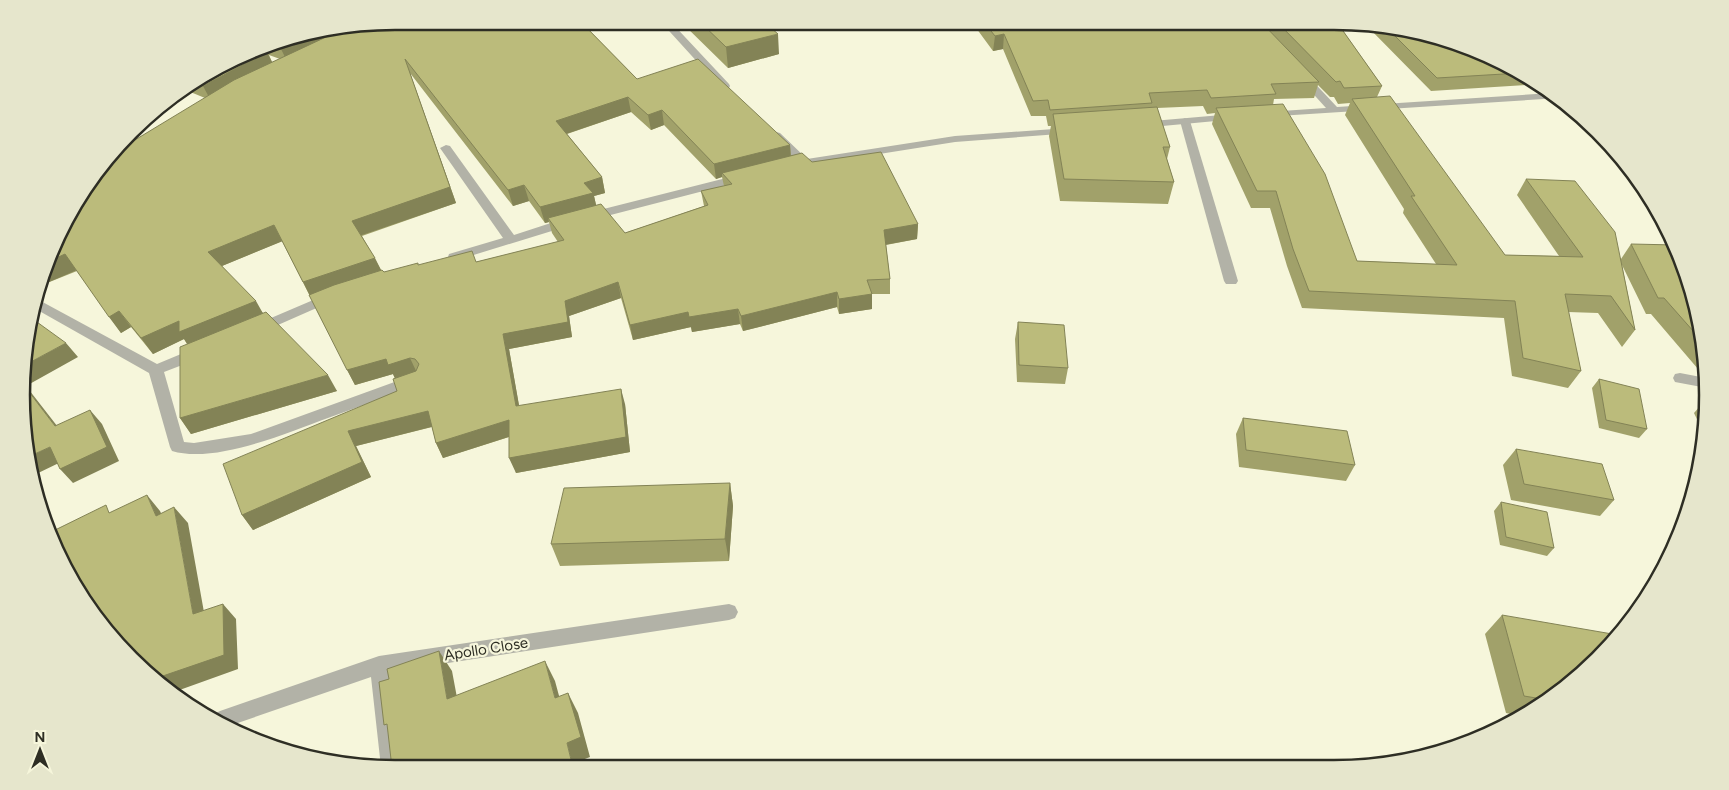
<svg xmlns="http://www.w3.org/2000/svg" width="1729" height="790" font-family="Figtree,sans-serif">
  <style>
    .lines { fill: none; stroke-linecap: round; stroke-linejoin: round }
    .lane { fill: #b2b2a7; fill-rule: evenodd }
    .street { fill: #b2b2a7; fill-rule: evenodd }
    .wall { fill: #a1a16a; fill-rule: evenodd }
    .shaded-wall { fill: #838356 }
    .building { fill: #bbbb7b; stroke: #838356 }
    .labels { text-anchor: middle; dominant-baseline: central; stroke-width: 4.5; stroke-linejoin: round; paint-order: stroke }
    .near-street-label { font-size: 15px; fill: #2e2e24; stroke: #f6f6db }
    .rim { fill: none; stroke: #2e2e24; stroke-width: 2.5 }
  </style>
  <rect width="100%" height="100%" fill="#f6f6db"/>
  <g class="lines">
    <path class="lane" d="M1185,118l5,3 48,160 -2,3h-10l-2,-3 -44,-160z"/>
    <path class="street" d="M660,21h10l59,63 1,2 -1,2h-8z
      M1302,73l4,1 31,33 215,-14 7,5 -295,19 -1,-2 5,-3 58,-4 -29,-32z
      M1233,114l5,3 -1,2 -96,9 -5,-3 5,-3z
      M1068,128l4,1 2,2 -2,2 -117,9 -164,26 -6,-3 2,-2 8,-2 -25,-26 6,-3 4,1 27,26 148,-23z
      M446,145l4,1 64,89 46,-15 182,-46 6,4 -2,2 -178,46 -114,35 -6,-4 1,-3 54,-16 -63,-90z
      M332,292l5,1 2,3 -2,3 -75,33h-10l-2,-3 2,-3z
      M37,299l120,65 36,-15h10l2,4 -2,4 -39,15 20,70 10,1 57,-9 160,-58 5,-1 5,1 2,4 -2,4c-31,11 -62,23 -93,34 -41,15 -113,46 -156,33l-2,-4 -21,-74 -115,-65z
      M1680,373l26,5 1,10 -32,-6 -2,-4 2,-4z
      M729,604l6,2 3,6 -3,6 -6,2 -340,52 12,97 -20,-2 -10,-90 -142,49 -17,-11 8,-4 159,-55z"/>
  </g>
  <path class="wall" d="M680,21h83l16,33 -51,14z
    M971,21h365l46,65 -5,11 128,158 54,1 -42,-61 9,-16 95,80 10,-15 70,78 5,54h-2l-53,-62h-5l-24,-49 13,65 -13,17 -24,-34 -30,-1 13,59 -13,17 -56,-12 -8,-58 -202,-10 -15,-42 -17,-58h-19l-39,-84 3,-11 -8,1 -4,-8 -46,2 13,39 -3,12 7,23 -6,22 -108,-3 -11,-65 2,-10h-3l-2,-10h-15l-28,-67 -10,2zM1318,85l12,12h4l4,7 12,-1 -5,12 59,94 -1,4 33,51 -79,-3 -84,-156 1,-6 40,-1z
    M1365,24l42,4 70,22 65,34 -111,7z
    M588,29l49,50 153,66 1,10 21,7 106,62 -1,15 -31,6 4,34v15h-18v15l-33,5 -2,-7 -94,24 -3,-7 -48,8 -1,-5 -58,13 -12,-42 -52,18 3,21 -63,12 10,57 106,-2 5,48 -114,21 -7,-36 -66,21 -7,-15 -4,-16 -76,19 15,31 -118,53 -11,-15 155,-124 -2,-13 -2,-4 -38,11 -73,-144 -60,25 41,47 74,78 -146,43 -11,-16 7,-74 -3,-5 -31,15 -22,-27 -10,6 -44,-62 -35,14 29,-77 134,-110 -22,-9 25,-18 67,-30zM269,55l11,4 -8,3zM410,73l103,133 16,-5 16,22 4,-1 3,11 6,9 -82,20 -57,3 -35,7 -3,-2 -19,-34 94,-33zM631,112l20,18 13,-5 52,54 6,-2 2,9 -23,5 3,15 -79,27 -29,-28 -2,-9 11,-3 -3,-16 -35,-43z
    M1559,99l23,19 -7,-1 -16,-17z
    M1018,322l50,46 -3,16 -48,-2 -2,-43z
    M1599,379l48,50 -8,9 -40,-10 -7,-40z
    M1707,398l-3,36 -10,-21z
    M1243,418l112,47 -9,16 -107,-14 -3,-33z
    M1516,449l98,51 -14,16 -89,-16 -8,-35z
    M730,483l3,23 -4,55 -169,5 -9,-22z
    M1501,502l53,46 -7,8 -47,-11 -6,-34z
    M1502,615l60,76 -42,25 -14,-3 -21,-79z"/>
  <path class="shaded-wall" d="M577,21h34l-31,11z
    M363,26l-76,35 -7,-14 23,-11z
    M778,34l1,20 -51,14 -2,-21z
    M1004,34l-1,15 -10,2 2,-15z
    M267,52l7,14 -63,35 -8,-15z
    M410,73l46,130 -97,33 -7,-15z
    M628,97l3,15 -71,24 -4,-15z
    M662,110l2,15 -13,5 -3,-15z
    M790,145l1,15 -69,13v4l-6,2 -2,-15z
    M602,177l3,16 -11,3 3,13 -49,9 1,4 -4,1 -5,-16 44,-24z
    M524,185l5,16 -16,5 -5,-16z
    M918,224l-1,15 -33,6v-15z
    M274,225l9,16 -66,27 -9,-16z
    M65,254l12,16 -35,15 10,-25z
    M375,258l8,16 -72,24 -8,-16z
    M618,282l3,16 -52,18 3,21 -63,12 13,73 -6,-16 -13,-72 62,-33z
    M837,292v15l-94,24 -2,-15z
    M872,294v15l-33,5v-15z
    M256,301l9,16 -75,31 -6,-9 -31,15 -12,-16 38,-17z
    M738,309l2,15 -48,8 -3,-15z
    M119,311l12,16 -10,6 -12,-16z
    M688,312l3,15 -58,13 -3,-15z
    M66,343l12,14 -52,29 1,-22z
    M410,358l7,15 -21,8 -3,-7 -38,11 -8,-15 39,-11z
    M328,375l9,16 -146,43 -11,-16z
    M26,386l42,54 -13,-14 -29,-38z
    M621,389l4,15 5,48 -114,21 -7,-15z
    M90,410l12,14 17,37 -46,22 -13,-14z
    M428,411l7,15 -79,20 15,31 -118,53 -11,-15 106,-84z
    M509,420l6,15 -72,23 -7,-15z
    M50,447l13,14 -31,15 -4,-19z
    M730,483l3,23 -4,55 -4,-22z
    M147,495l13,16 10,21 -14,-16z
    M174,507l14,16 19,106 -14,-15z
    M223,604l13,15 2,50 -64,23 -20,-13z
    M439,651l13,20 9,48 -14,-20z
    M545,661l10,20 10,37 -10,-20z
    M568,693l10,20 12,44 -13,5 1,6h-5l-6,-25z"/>
  <path class="building" d="M395,21h185l57,58 61,-20 92,86 -76,19 -52,-54 -14,5 -20,-18 -72,24 46,56 -18,6 9,10 -53,14 -16,-22 -16,5 -103,-131 45,128 -98,34 23,37 -72,24 -29,-57 -66,27 48,49 -77,31v-11l-38,17 -22,-27 -10,6 -44,-63 -13,6 19,-52 49,-59 114,-69 107,-50z
    M699,21h64l15,13 -52,13z
    M983,21h277l59,61 -48,2 5,10 -65,4 -4,-8 -58,3 3,10 -102,7 -2,-10 -15,1 -29,-67 -9,2z
    M1276,21h60l46,65 -38,2 -4,-7 -4,1z
    M1385,26l22,2 70,22 43,23 -83,5z
    M303,36l-23,11 -10,-4 5,-2z
    M258,49l9,3 -64,34 -9,-4 14,-11z
    M1390,96l115,159 78,2 -57,-78 49,2 40,51 20,98 -24,-34 -46,-2 16,77 -58,-13 -8,-57 -206,-10 -16,-42 -17,-58h-19l-41,-83 67,-4 42,70 32,87 100,4 -46,-69h4l-63,-97z
    M1157,107l13,40h-7l11,35 -110,-3 -11,-65z
    M881,152l37,72 -34,6 6,49 -23,1 5,14 -33,5 -2,-7 -96,24 -3,-7 -49,8 -1,-5 -58,13 -12,-43 -53,19 3,21 -65,12 13,72 105,-17 5,48 -117,21v-38l-73,23 -8,-32 -80,20 14,31 -120,53 -19,-51 174,-73 -4,-12 23,-8 3,-7 -4,-5 -5,-1 -22,7 -2,-6 -39,11 -38,-75 25,-10 48,-15 2,2 34,-9v2l54,-14 4,11 88,-22 -16,-22 53,-14 24,29 83,-28 -7,-14 31,-7 -10,-11 80,-20 10,9z
    M1631,244l45,1 3,7 22,70 1,19 -38,-43h-6z
    M266,312l62,63 -148,43v-71z
    M30,317l36,26 -39,21 1,-42z
    M1018,322l46,3 4,43 -49,-3z
    M1599,379l40,10 8,40 -41,-9z
    M26,388l29,38 35,-16 17,37 -47,22 -10,-22 -22,10 -4,-13z
    M1243,418l104,13 8,34 -109,-15z
    M1516,449l86,15 12,36 -90,-16z
    M730,483l-5,56 -174,5 13,-56z
    M147,495l9,21 18,-9 19,107 30,-10 1,51 -70,24 -5,-3 -78,-94 -22,-49 57,-28 3,8z
    M1501,502l46,10 7,36 -48,-11z
    M1502,615l116,20 -56,56 -19,11 -1,-3 -18,-3z
    M439,651l8,48 98,-38 10,37 13,-5 13,44 -14,6 6,25h-181l-5,-44 -3,1 -5,-43 10,-3 -2,-10z"/>
  <g class="labels">
    <g class="near-street-label">
      <text transform="translate(486 649) rotate(-9)">Apollo Close</text>
    </g>
  </g>
  <path d="M0 0H1729V790H0ZM395 30H1334A365 365 0 0 1 1699 395V395A365 365 0 0 1 1334 760H395A365 365 0 0 1 30 395V395A365 365 0 0 1 395 30Z" fill="#e6e6cc" fill-rule="evenodd"/>
  <path class="rim" d="M395 30H1334A365 365 0 0 1 1699 395V395A365 365 0 0 1 1334 760H395A365 365 0 0 1 30 395V395A365 365 0 0 1 395 30Z"/>
  <g transform="translate(40 750)" stroke="#f6f6db" stroke-width="4" paint-order="stroke">
  <path d="M0-4L9 19L0 12L-9 19Z" fill="#2e2e24"/>
  <text y="-8" font-size="14" font-weight="bold" text-anchor="middle" fill="#2e2e24">N</text>
  </g>
</svg>
